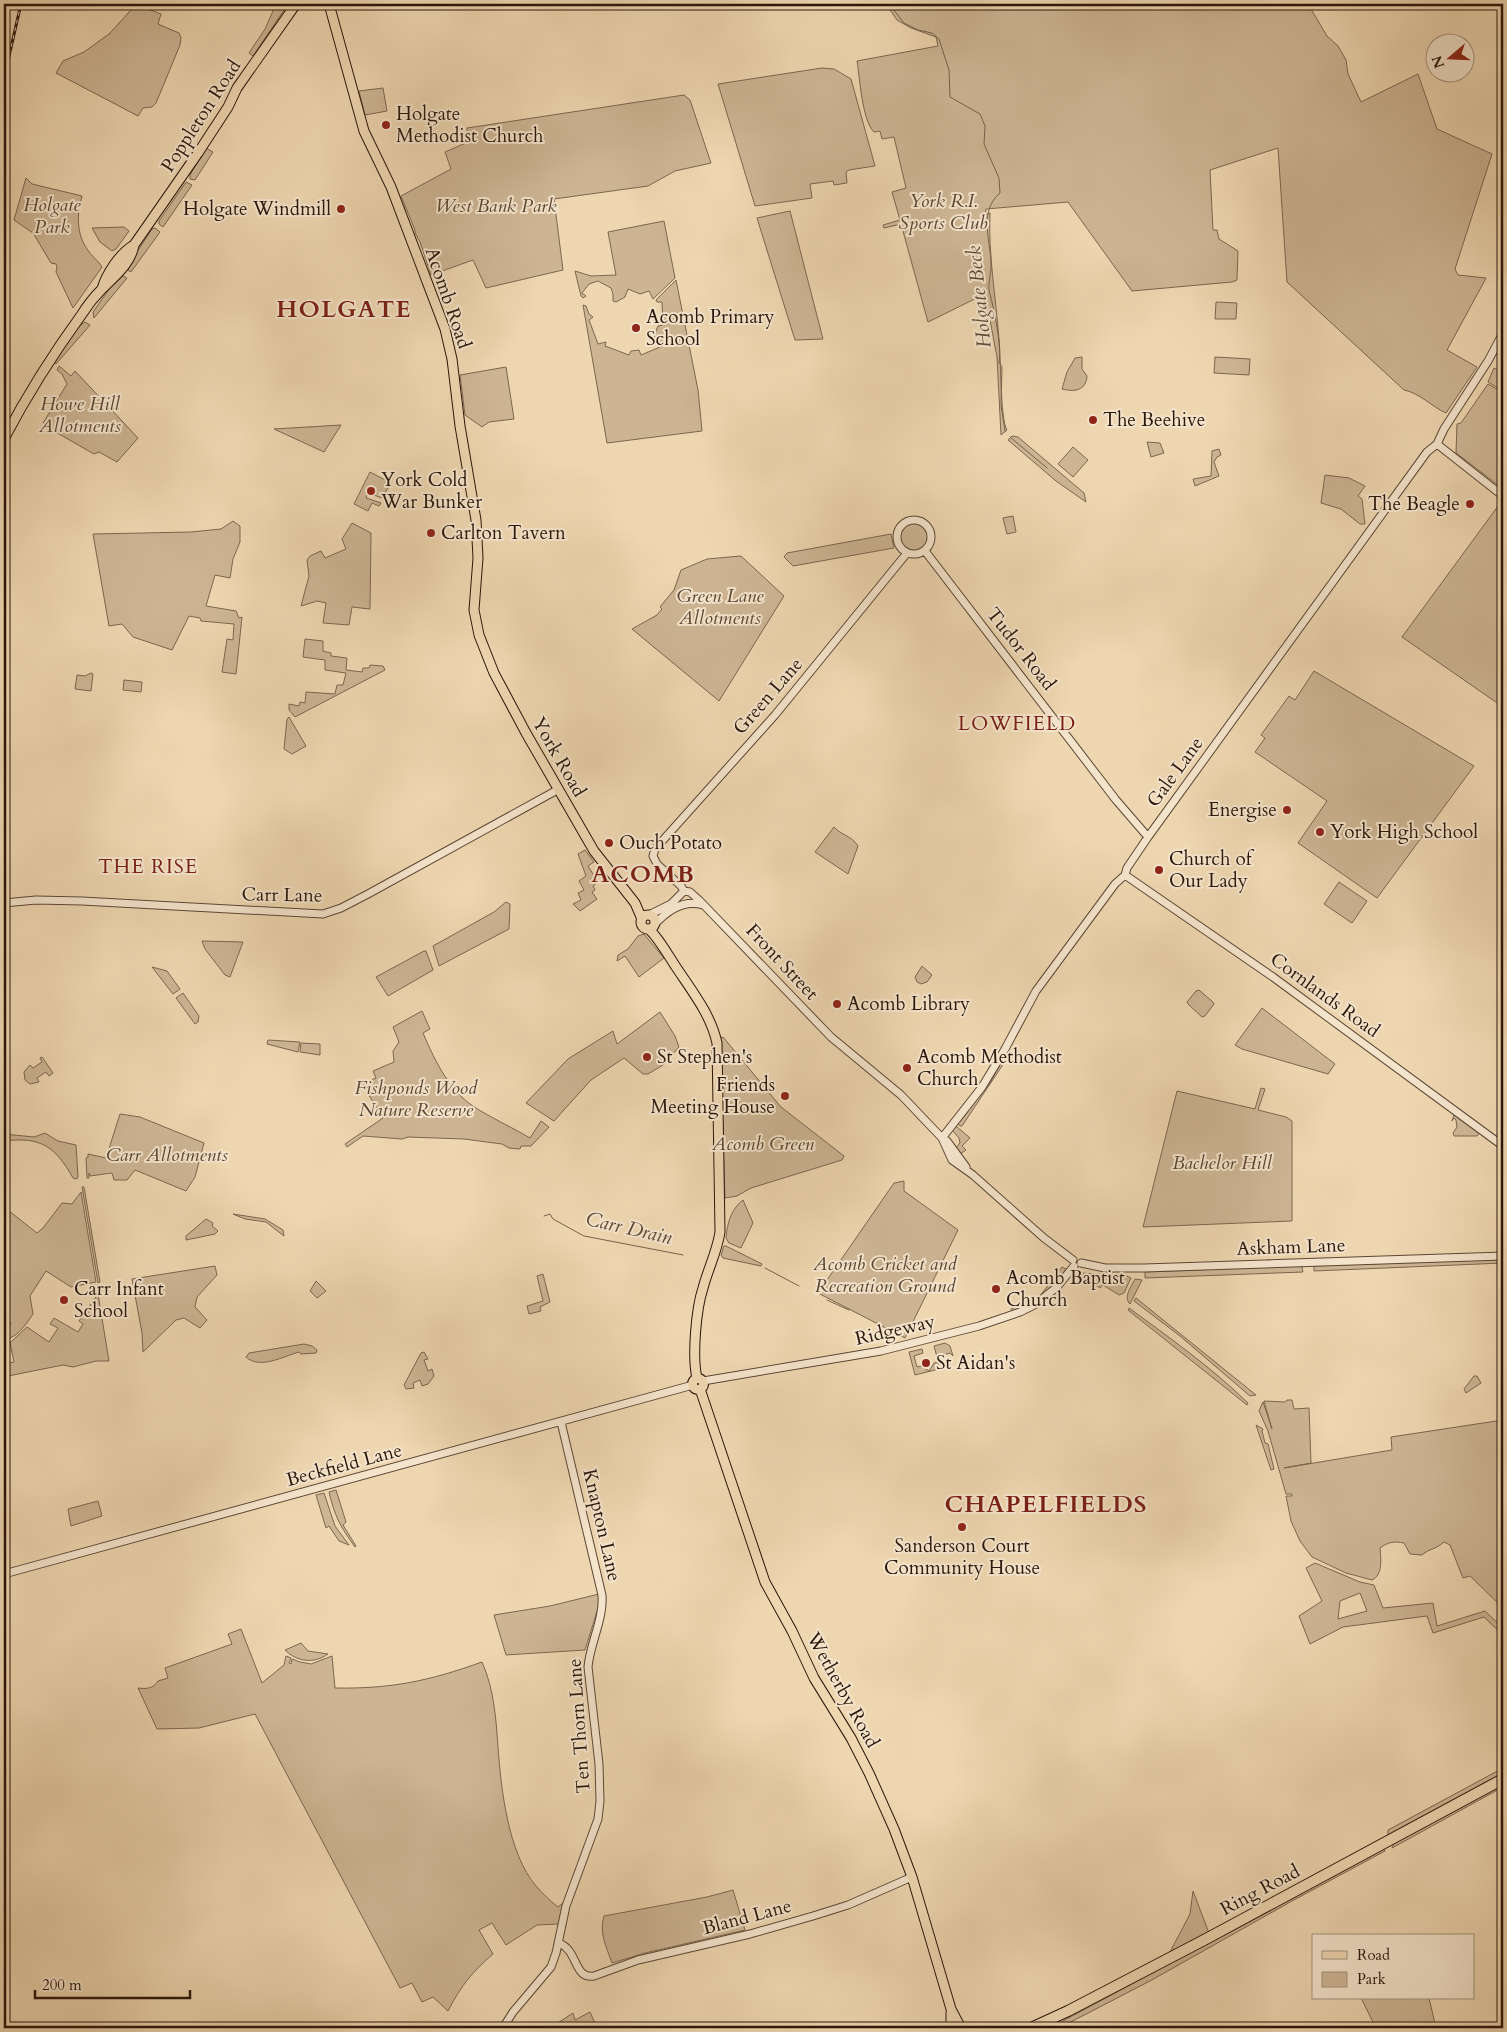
<svg xmlns="http://www.w3.org/2000/svg" width="1507" height="2032" font-family="Cardo,serif">
  <style>
    .green { fill: #cdb594; stroke: #7c664f; fill-rule: evenodd }
    .lines { fill: none; stroke-linecap: round; stroke-linejoin: round }
    .stream { stroke: #77624c; stroke-width: 1 }
    .minor-casing { stroke: #5b4634; stroke-width: 9 }
    .major-casing { stroke: #2a160a; stroke-width: 11 }
    .highway-casing { stroke: #2a160a; stroke-width: 12 }
    .minor { stroke: #f4e4cc; stroke-width: 7 }
    .major { stroke: #eed6b0; stroke-width: 9 }
    .highway { stroke: #eed6b0; stroke-width: 10 }
    .rail-casing { stroke: #2a160a; stroke-width: 3 }
    .rail { stroke: #f4e4cc; stroke-width: 1; stroke-dasharray: 4; stroke-linecap: butt }
    .poi-dot { fill: #8f2418; stroke: #f4e4cc; stroke-width: 2 }
    .labels { text-anchor: middle; dominant-baseline: central; stroke-width: 4; stroke-linejoin: round; paint-order: stroke }
    .poi-label { font-size: 19px; fill: #2a160a; stroke: #f4e4cc; text-anchor: start }
    .street-label { font-size: 19px; fill: #2a160a; stroke: #f4e4cc }
    .park-label { font-size: 19px; font-style: italic; fill: #5b4633; stroke: #f4e4cc }
    .water-label { font-size: 20px; font-style: italic; fill: #5e4936; stroke: #f4e4cc }
    .neighbourhood-label { font-size: 20px; letter-spacing: 1px; fill: #7a1f14; stroke: #f4e4cc }
    .district-label { font-size: 24px; font-weight: bold; letter-spacing: 1px; fill: #7a1f14; stroke: #f4e4cc }
  </style>
  <rect width="100%" height="100%" fill="#eed6b0"/>
  <filter id="stains"><feTurbulence type="fractalNoise" baseFrequency=".004" numOctaves="4"/><feColorMatrix values="0 0 0 0 .2 0 0 0 0 .09 0 0 0 0 .02 0 0 0 .5 -.17"/></filter>
  <radialGradient id="worn" r=".72"><stop offset=".6" stop-color="#630" stop-opacity="0"/><stop offset="1" stop-color="#630" stop-opacity=".3"/></radialGradient>
  <path class="green" d="M134,4l27,10 -3,10 21,9 2,5 -1,7 -24,58 -4,4 -9,1 -5,8 -82,-43 7,-12 21,-9 25,-18 22,-24z
    M276,4h12l-35,52 -4,-3 16,-24z
    M886,4h422l19,32 11,10 8,14 2,14 13,28 57,-28 19,55 55,25 -37,115 3,6 28,3 -1,2 -38,70 30,17 -31,46c-14,-6 -26,-20 -42,-23l-117,-108 -9,-134 -68,22 3,60h4l2,9 19,12 -1,29 -5,2 -100,9 -64,-89 -82,7 -1,6 5,-2c-2,41 6,85 9,126 2,17 1,80 8,91l-6,5 -4,-78 -12,-63 -57,28 -27,-98 -17,4 -1,-3 17,-5 -8,-28 14,-4 -12,-51 -12,2 -2,-8 -6,1c-12,-12 -14,-53 -17,-71l81,-15 -2,-9 -25,-9 -14,-8z
    M822,68l12,1 17,10 24,87 -26,4 -3,2 1,11 -13,2 -1,-4 -23,3 2,14 -57,8 -37,-122z
    M383,88l4,23 -22,4 -6,-24z
    M684,95l6,5 21,63 -36,8 -27,15 -94,13 9,71 -77,18 -13,-28 -42,15 -11,-33 -5,-9v-3l-14,-34 50,-27 -6,-17 23,-10 -1,-14z
    M206,148l7,4 -18,28 -5,-1v-4z
    M26,178l6,6 50,12c-5,17 -6,37 5,53 4,7 11,11 15,18l-29,41 -17,-36 1,-5 -1,-3 -5,-1 -18,-30 -19,-13z
    M186,182l6,3 -29,42 -4,-3v-3z
    M790,211l33,128 -28,1 -38,-122z
    M664,221l11,57 -22,21 -4,-8 -9,3 -12,-5 -3,8 -9,5 -3,-1v-7l-2,-6 -13,-7 -9,3 -7,9 4,3 -3,2 -2,-2 -6,-25 16,5 25,-1 -8,-43z
    M124,227l5,4 -13,18 -4,2 -12,-9 -8,-14z
    M155,228l5,4 -29,40 -2,-1 -2,-4 25,-38z
    M123,276l4,2 -33,40 -1,-6 24,-34z
    M676,280l22,110 4,41 -95,12 -24,-138 3,1 3,8 4,3 -4,3 9,24 8,-2 -1,4 24,9 2,-4 8,-1 2,5 19,-8 -6,-11 4,-10 5,-1 -1,-23h-5l-1,-2z
    M1216,302l21,1 -1,16h-21z
    M85,322l5,3 -34,39 -2,-2c8,-13 18,-33 31,-40z
    M1082,357v12l5,7c-1,15 -13,16 -25,13l5,-17 8,-14z
    M1215,357l35,2 -1,16 -35,-2z
    M59,366l12,10 4,-5 63,67 -21,24 -18,-10 -5,2 -49,-28 -2,-3 24,-39 -5,-10 -5,-4z
    M506,367l8,52 -25,3 -7,5 -17,-12 -5,-40z
    M1494,368l9,5 -2,17 -13,-8z
    M1488,384l15,9 -2,7 2,1v88l-47,-36 1,-29 4,-1z
    M341,425l-17,27 -50,-23z
    M1012,436l6,1 66,56 2,9 -30,-21 -48,-41z
    M1147,442l13,1 4,10 -13,4z
    M1073,447l15,13 -15,17 -15,-13z
    M1219,449l2,6 -4,2 -3,5 5,14 -24,10 -2,-7 18,-3 1,-25z
    M370,472l21,11 -9,15 -14,-5 -2,5 15,5 -2,3 -7,-3 -4,8 -14,-7z
    M1325,475l24,3 16,8 -7,10 4,3 3,25h-5l-19,-15 -20,-6z
    M1501,502l2,2v203l-101,-70z
    M1013,516l3,16 -9,2 -4,-16z
    M233,521l7,5v16l-7,17 -3,19 -15,-3 -9,31 30,5 3,7 3,-1 -6,57 -14,-2 5,-33 6,1 1,-16 -33,-3 -1,-3 -11,-2 -17,34 -39,-13 -11,-13 -13,2 -16,-92 98,-2 30,-3z
    M352,523l19,10 -1,76 -18,-2 -3,18 -26,-2 3,-20 -9,-2 -16,5 8,-30 -2,-16 3,-4 11,-5 4,7 21,-9 -4,-10z
    M900 537a14 14 0 1 1 28 0a14 14 0 1 1-28 0Z
    M891,534l3,14 -101,18 -9,-9 3,-4z
    M741,556l43,40 -65,105 -87,-72 25,-14 5,-6 -2,-2 14,-17 7,-20 26,-11z
    M305,639l18,2v10l8,2v3l16,2 -1,12 16,2 1,-4h6l1,-3 13,1 2,4 -90,47 -6,-7v-6l10,2 1,-4 5,1 1,-11 29,2 2,-9h6l3,-12 -21,-3v-10l-22,-3z
    M1314,671l160,95 -97,132 -79,-55 29,-42 -72,-49 10,-14 -4,-3 28,-39 6,4z
    M91,673l2,1 -2,17 -16,-2 2,-14 8,1z
    M124,680l18,2 -1,10 -18,-2z
    M289,717l17,29 -14,8 -8,-5 3,-30z
    M834,827c7,8 18,9 24,19l-10,28 -33,-22z
    M585,850l9,12 -6,4 10,16 -5,4 2,4 -3,2 5,7 -17,12 -7,-7 8,-4 -3,-7 6,-3 -5,-9 7,-5 -8,-22z
    M1339,882l28,19 -15,22 -28,-19z
    M506,902l4,2 -1,25 -70,37 -6,-20 61,-34z
    M644,934l20,24 -25,19 -14,-21 -8,5 1,-6 10,-6 10,-13z
    M202,941l41,1 -13,35 -5,-2 -20,-26z
    M424,951h2l7,19 -45,26 -12,-19z
    M922,966l10,9 -5,7 -6,2 -4,-2 -2,-5z
    M152,967l15,4 13,18 -7,5z
    M1199,990l14,12 1,2 -9,12 -3,1 -14,-13 -1,-2 9,-11z
    M183,993l16,23 -1,6 -3,2 -19,-26z
    M1262,1008l73,56 -7,10 -86,-25 -7,-4z
    M422,1011l8,18 -7,4c13,30 27,60 56,77 17,10 34,18 51,28l11,-17 8,6 -18,19h-10l-1,3 -11,-1 -7,-4 -38,-5 -56,-2 -6,2 -39,-3 -16,11 -2,-3 38,-26 -20,-32 3,-4 10,-4 -3,-7 21,-9 -1,-11 6,-9 -6,-15z
    M660,1012l15,24 4,11 -16,18 -15,9h-5l-19,-16 -33,22 -37,41 -28,-18 42,-44 45,-28 4,13z
    M723,1037l58,70 63,49 -2,4 -91,28 -14,8 -12,2 -5,-160z
    M268,1040l32,2 -2,10 -31,-8z
    M301,1043l19,1v11l-20,-3z
    M42,1057l11,16 -4,3 -3,-4 -9,6 2,4 -9,2 -5,-4 -1,-8 6,-7 3,3 9,-6 -2,-4z
    M1003,1059l-1,7 -40,60h-2l-2,-2 32,-41z
    M1261,1088l4,1 -7,21 28,7 6,4v100l-149,6 34,-136 78,18z
    M120,1114l20,3 64,26 -9,34 -9,14 -51,-21 -8,10h-13l-2,-7 -22,3 -1,-3v5h-2l-1,-20 2,-1v-3l18,4z
    M1454,1115l25,18 -2,3h-23l-1,-3 4,-6 -1,-7 -2,-2 -2,3z
    M956,1126l14,12 -8,8 4,4 -6,4 -4,-6 4,-5 -1,-5 -7,-8z
    M45,1133l13,8 18,4 2,32 -1,2 -4,-1c-17,-30 -31,-42 -69,-37v-7l30,3z
    M904,1181v10l54,39 -53,108 -87,-45 76,-110z
    M82,1187h2l16,95 -2,1z
    M81,1192l15,90 -25,5 -25,-16 -16,25 3,18c-7,10 -16,25 -29,25v-6l7,-10 -2,-1 -5,8v-37l5,-10 -5,-3v-73l33,26 6,-5 19,-25 10,1z
    M743,1200l10,23 -12,25 -12,-5 -3,-5c1,-14 5,-29 17,-38z
    M233,1214l32,5 18,11 1,6 -18,-14 -21,-3z
    M206,1219l7,4 -1,3 6,5 -3,3 -29,6v-4z
    M724,1246h2l36,18 -1,2 -38,-8 -2,-3z
    M1503,1259v4l-189,8v-5z
    M215,1266l2,9 -20,22 -2,10 12,13 -7,8 -16,-10 -8,2 -33,32 -1,-19 -10,-54z
    M1298,1266l4,1 1,5 -158,6v-6z
    M1062,1267l4,2 -4,8 -8,8 1,1 -16,14 -2,-1 -24,13 -2,-3 29,-13z
    M1081,1273l46,3 4,2 -7,15 -5,2 -16,-10 -3,3z
    M543,1274l7,28 -10,5 1,4 -12,3 -2,-8 16,-5 -6,-25z
    M1135,1279l7,1 -12,24c-7,-7 1,-17 5,-25z
    M316,1281l10,10 -9,7 -7,-7z
    M98,1294l11,67h-13l-23,6 -10,-2 -55,11 -4,-1v-14l5,2 5,-1 -4,-19 17,-16 22,15 9,-14 -8,-4 4,-6 24,14 5,-8 -4,-3z
    M1136,1298l120,97 -6,1 -70,-60 -46,-35z
    M1129,1308c41,30 83,60 119,95l-1,2 -119,-95z
    M945,1343l5,3 3,10 -3,-3 -13,4 -3,-11z
    M304,1344l8,2 5,4 -1,3 -15,1 -2,-2c-15,4 -39,18 -53,5l3,-4z
    M922,1349l1,4 -9,3 3,11 4,-1 8,5 5,-8 4,-1 1,7 -24,6 -6,-23z
    M424,1352l4,7 -4,1 4,11 4,-2 2,7 -6,8 -6,2 -2,-6 -7,3 1,5 -8,1 -2,-4 17,-32z
    M1474,1376h3l4,7 -15,10 -2,-4z
    M1287,1400h5l2,9 15,-1 2,55 -27,5 108,-18 -1,-13 112,-17v188l-33,-32 -7,2 -13,-33 -6,-3c-9,8 -14,6 -22,13l-12,-1 -6,-11c-10,-2 -16,-1 -24,5 1,11 3,27 -8,32l-26,-7 -34,-16 -12,-16 -9,-20 -5,-25h6v-2h-6l-18,-63 -9,-20 4,-9 9,27 -8,-28 21,1z
    M1256,1425l7,4 -1,2 3,12 3,1 6,25 -3,1z
    M336,1490l10,32 -3,3 13,21 -1,1c-15,-21 -20,-30 -26,-55z
    M324,1493l11,33 14,19 -10,-4 -10,-15 -3,2 -10,-33z
    M98,1501l4,15 -31,10 -3,-17z
    M1315,1563l45,19 14,3 9,23 50,-5 4,23 48,-15 18,17v7l-19,-18 -51,16 -6,-17 -84,11 -33,17 -11,-28 23,-15 -16,-33zM1360,1593l7,18 -29,8 2,-18z
    M599,1594v11l-14,45 -79,5 -12,-40 56,-9z
    M241,1629l21,54 22,-18 2,-9 5,2 -2,5 2,1 1,-5 8,3 11,2 21,-8 3,32c56,1 94,-7 147,-26 12,27 14,56 16,85 3,42 10,106 38,139 6,7 14,15 22,21l5,-4c-1,7 -1,15 -5,21l-21,1 -31,20 -14,-22 -13,7 14,24c-22,19 -32,32 -45,57l-15,-14 -11,5 -10,-19 -12,5 -145,-274 -56,14 -42,1 -19,-41c8,1 15,1 20,-7l10,-3 -3,-10 67,-24 -4,-10z
    M301,1643l7,8 20,3c-14,10 -31,8 -43,-4z
    M1503,1768v6l-115,61v-5z
    M1503,1783v4l-111,61 2,-5z
    M1384,1848l1,3 -93,50 -142,80 -91,47h-9z
    M733,1890l12,40 -100,23 -33,10c-6,-17 -13,-30 -8,-47l103,-19z
    M1193,1891l16,42 -40,21 21,-40z
    M1361,1998h68l7,30h-60z
    M590,2012l7,16h-47l23,-15 2,7z"/>
  <g class="lines">
    <path class="stream" d="M889,4l15,19 14,7 14,3 7,6 10,31 1,27 30,17 5,12 -1,18 15,34 1,15c-23,20 -8,50 -9,74 0,8 -4,19 -1,27 4,16 12,52 9,68l3,5 -1,38 4,26
      M1010,437l37,31
      M544,1216l6,-2 3,5 31,17 99,19
      M765,1268l34,18
      M827,1300l22,10"/>
    <g class="minor-casing">
      <path id="minor" d="M1437,444l7,-15 44,-68 15,-28
        M1437,444l66,52
        M897 537a17 17 0 1 1 34 0a17 17 0 1 1-34 0Z
        M925,551l191,249 32,37
        M1125,875l148,102 230,169
        M684,891l-3,-5 -24,-22 -4,-8 2,-7 120,-134 132,-162
        M684,891l6,1 9,8 132,137 70,58 41,43
        M4,903l32,-3 46,1 241,13 18,-6 27,-14 191,-105
        M649,915l22,-11 13,-13
        M655,924c12,-13 29,-25 48,-19
        M942,1138l40,-51 23,-38 31,-58 79,-107 10,-9 2,-7 21,-31 279,-385 10,-8
        M942,1138l10,22 21,15 71,63 29,22
        M947,1141l19,26
        M1081,1263l24,5h39l359,-12
        M703,1381l178,-30 98,-25 41,-14 16,-8 21,-17 17,-21
        M4,1574l689,-189
        M559,1943c20,8 14,36 35,33l44,-16 112,-26 63,-18 35,-11 64,-28
        M503,2028l10,-16 38,-45 5,-14 10,-47 32,-87 2,-18 -1,-37 -11,-97c2,-24 16,-48 14,-72l-41,-173"/>
    </g>
    <g class="major-casing">
      <path id="major" d="M329,4l35,127 27,56 54,142 7,30 8,67 16,94 2,38 -4,52 5,25 15,38 32,60 68,118 41,52 7,16
        M102,289c4,-15 18,-36 32,-44
        M4,439c23,-44 49,-85 78,-125 5,-8 12,-17 19,-24 13,-13 30,-26 33,-45l64,-92 30,-46 9,-19 59,-84
        M641 922a7 7 0 1 1 14 0a7 7 0 1 1-14 0Z
        M649,929c11,11 19,26 27,38 16,24 35,48 41,76l3,189c-3,20 -12,37 -17,56 -7,21 -11,69 -6,90
        M692.5 1384a5.5 5.5 0 1 1 11 0a5.5 5.5 0 1 1-11 0Z
        M700,1389l65,193 27,49 22,47 37,60 18,35 25,56 18,48 39,132 10,19
        M951,2028v-16"/>
    </g>
    <g class="highway-casing">
      <path id="highway" d="M1031,2028l37,-17 138,-72 297,-160"/>
    </g>
    <use href="#minor" class="minor"/>
    <use href="#major" class="major"/>
    <use href="#highway" class="highway"/>
    <g class="rail-casing">
      <path id="rail" d="M4,78l17,-74"/>
    </g>
    <use href="#rail" class="rail"/>
  </g>
  <g class="poi-dot">
    <circle cx="386" cy="125" r="5"/>
    <circle cx="341" cy="209" r="5"/>
    <circle cx="636" cy="328" r="5"/>
    <circle cx="1093" cy="420" r="5"/>
    <circle cx="371" cy="491" r="5"/>
    <circle cx="1470" cy="504" r="5"/>
    <circle cx="431" cy="533" r="5"/>
    <circle cx="1287" cy="810" r="5"/>
    <circle cx="1320" cy="832" r="5"/>
    <circle cx="609" cy="843" r="5"/>
    <circle cx="1159" cy="870" r="5"/>
    <circle cx="837" cy="1004" r="5"/>
    <circle cx="647" cy="1057" r="5"/>
    <circle cx="907" cy="1068" r="5"/>
    <circle cx="785" cy="1096" r="5"/>
    <circle cx="996" cy="1289" r="5"/>
    <circle cx="64" cy="1300" r="5"/>
    <circle cx="926" cy="1363" r="5"/>
    <circle cx="962" cy="1527" r="5"/>
  </g>
  <g class="labels">
    <g class="poi-label">
      <text x="396" y="114">Holgate<tspan x="396" dy="22">Methodist Church</tspan></text>
      <text x="331" y="209" text-anchor="end">Holgate Windmill</text>
      <text x="646" y="317">Acomb Primary<tspan x="646" dy="22">School</tspan></text>
      <text x="1103" y="420">The Beehive</text>
      <text x="381" y="480">York Cold<tspan x="381" dy="22">War Bunker</tspan></text>
      <text x="1460" y="504" text-anchor="end">The Beagle</text>
      <text x="441" y="533">Carlton Tavern</text>
      <text x="1277" y="810" text-anchor="end">Energise</text>
      <text x="1330" y="832">York High School</text>
      <text x="619" y="843">Ouch Potato</text>
      <text x="1169" y="859">Church of<tspan x="1169" dy="22">Our Lady</tspan></text>
      <text x="847" y="1004">Acomb Library</text>
      <text x="657" y="1057">St Stephen's</text>
      <text x="917" y="1057">Acomb Methodist<tspan x="917" dy="22">Church</tspan></text>
      <text x="775" y="1085" text-anchor="end">Friends<tspan x="775" dy="22">Meeting House</tspan></text>
      <text x="1006" y="1278">Acomb Baptist<tspan x="1006" dy="22">Church</tspan></text>
      <text x="74" y="1289">Carr Infant<tspan x="74" dy="22">School</tspan></text>
      <text x="936" y="1363">St Aidan's</text>
      <text x="962" y="1546" text-anchor="middle">Sanderson Court<tspan x="962" dy="22">Community House</tspan></text>
    </g>
    <g class="street-label">
      <text transform="translate(201 116) rotate(-57)">Poppleton Road</text>
      <text transform="translate(448 298) rotate(71)">Acomb Road</text>
      <text transform="translate(1021 649) rotate(52)">Tudor Road</text>
      <text transform="translate(768 696) rotate(-49)">Green Lane</text>
      <text transform="translate(559 757) rotate(60)">York Road</text>
      <text transform="translate(1175 772) rotate(-54)">Gale Lane</text>
      <text transform="translate(282 895) rotate(1)">Carr Lane</text>
      <text transform="translate(782 962) rotate(47)">Front Street</text>
      <text transform="translate(1325 995) rotate(36)">Cornlands Road</text>
      <text transform="translate(1291 1247) rotate(-2)">Askham Lane</text>
      <text transform="translate(895 1330) rotate(-13)">Ridgeway</text>
      <text transform="translate(344 1465) rotate(-15)">Beckfield Lane</text>
      <text transform="translate(602 1525) rotate(77)">Knapton Lane</text>
      <text transform="translate(843 1690) rotate(61)">Wetherby Road</text>
      <text transform="translate(579 1726) rotate(-94)">Ten Thorn Lane</text>
      <text transform="translate(1260 1890) rotate(-28)">Ring Road</text>
      <text transform="translate(747 1917) rotate(-15)">Bland Lane</text>
    </g>
    <g class="park-label">
      <text x="943" y="201">York R.I.<tspan x="943" dy="22">Sports Club</tspan></text>
      <text x="52" y="205">Holgate<tspan x="52" dy="22">Park</tspan></text>
      <text x="496" y="206">West Bank Park</text>
      <text x="80" y="404">Howe Hill<tspan x="80" dy="22">Allotments</tspan></text>
      <text x="720" y="596">Green Lane<tspan x="720" dy="22">Allotments</tspan></text>
      <text x="416" y="1088">Fishponds Wood<tspan x="416" dy="22">Nature Reserve</tspan></text>
      <text x="763" y="1144">Acomb Green</text>
      <text x="167" y="1155">Carr Allotments</text>
      <text x="1222" y="1163">Bachelor Hill</text>
      <text x="885" y="1264">Acomb Cricket and<tspan x="885" dy="22">Recreation Ground</tspan></text>
    </g>
    <g class="water-label">
      <text transform="translate(979 297) rotate(-96)">Holgate Beck</text>
      <text transform="translate(629 1228) rotate(13)">Carr Drain</text>
    </g>
    <g class="neighbourhood-label">
      <text x="1017" y="723">LOWFIELD</text>
      <text x="148" y="866">THE RISE</text>
    </g>
    <g class="district-label">
      <text x="344" y="309">HOLGATE</text>
      <text x="643" y="874">ACOMB</text>
      <text x="1046" y="1504">CHAPELFIELDS</text>
    </g>
  </g>
  <rect width="1507" height="2032" fill="none" stroke="#eed6b0" stroke-width="20"/>
  <rect x="5" y="5" width="1497" height="2022" fill="none" stroke="#2a160a" stroke-width="2.5"/>
  <rect x="10" y="10" width="1487" height="2012" fill="none" stroke="#2a160a"/>
  <rect x="1312" y="1934" width="162" height="65" fill="#f4e4cc" stroke="#a3927e"/>
  <rect x="1322" y="1951" width="25" height="8" fill="#eed6b0" stroke="#a3927e"/>
  <text x="1357" y="1960" font-size="15" fill="#2a160a">Road</text>
  <rect x="1322" y="1972" width="25" height="15" fill="#cdb594" stroke="#a3927e"/>
  <text x="1357" y="1984" font-size="15" fill="#2a160a">Park</text>
  <g transform="translate(1450 58) rotate(251)"><circle r="24" fill="#f4e4cc" stroke="#a3927e"/>
  <path d="M0-4L9 19L0 12L-9 19Z" fill="#8f2418"/>
  <text y="-8" font-size="14" font-weight="bold" text-anchor="middle" fill="#2a160a">N</text>
  </g>
  <path d="M35 1990v8h155v-8" fill="none" stroke="#2a160a" stroke-width="2.5"/>
  <text x="42" y="1990" font-size="15" fill="#2a160a" stroke="#f4e4cc" stroke-width="4" paint-order="stroke">200 m</text>
  <rect width="100%" height="100%" filter="url(#stains)"/>
  <rect width="100%" height="100%" fill="url(#worn)"/>
</svg>
